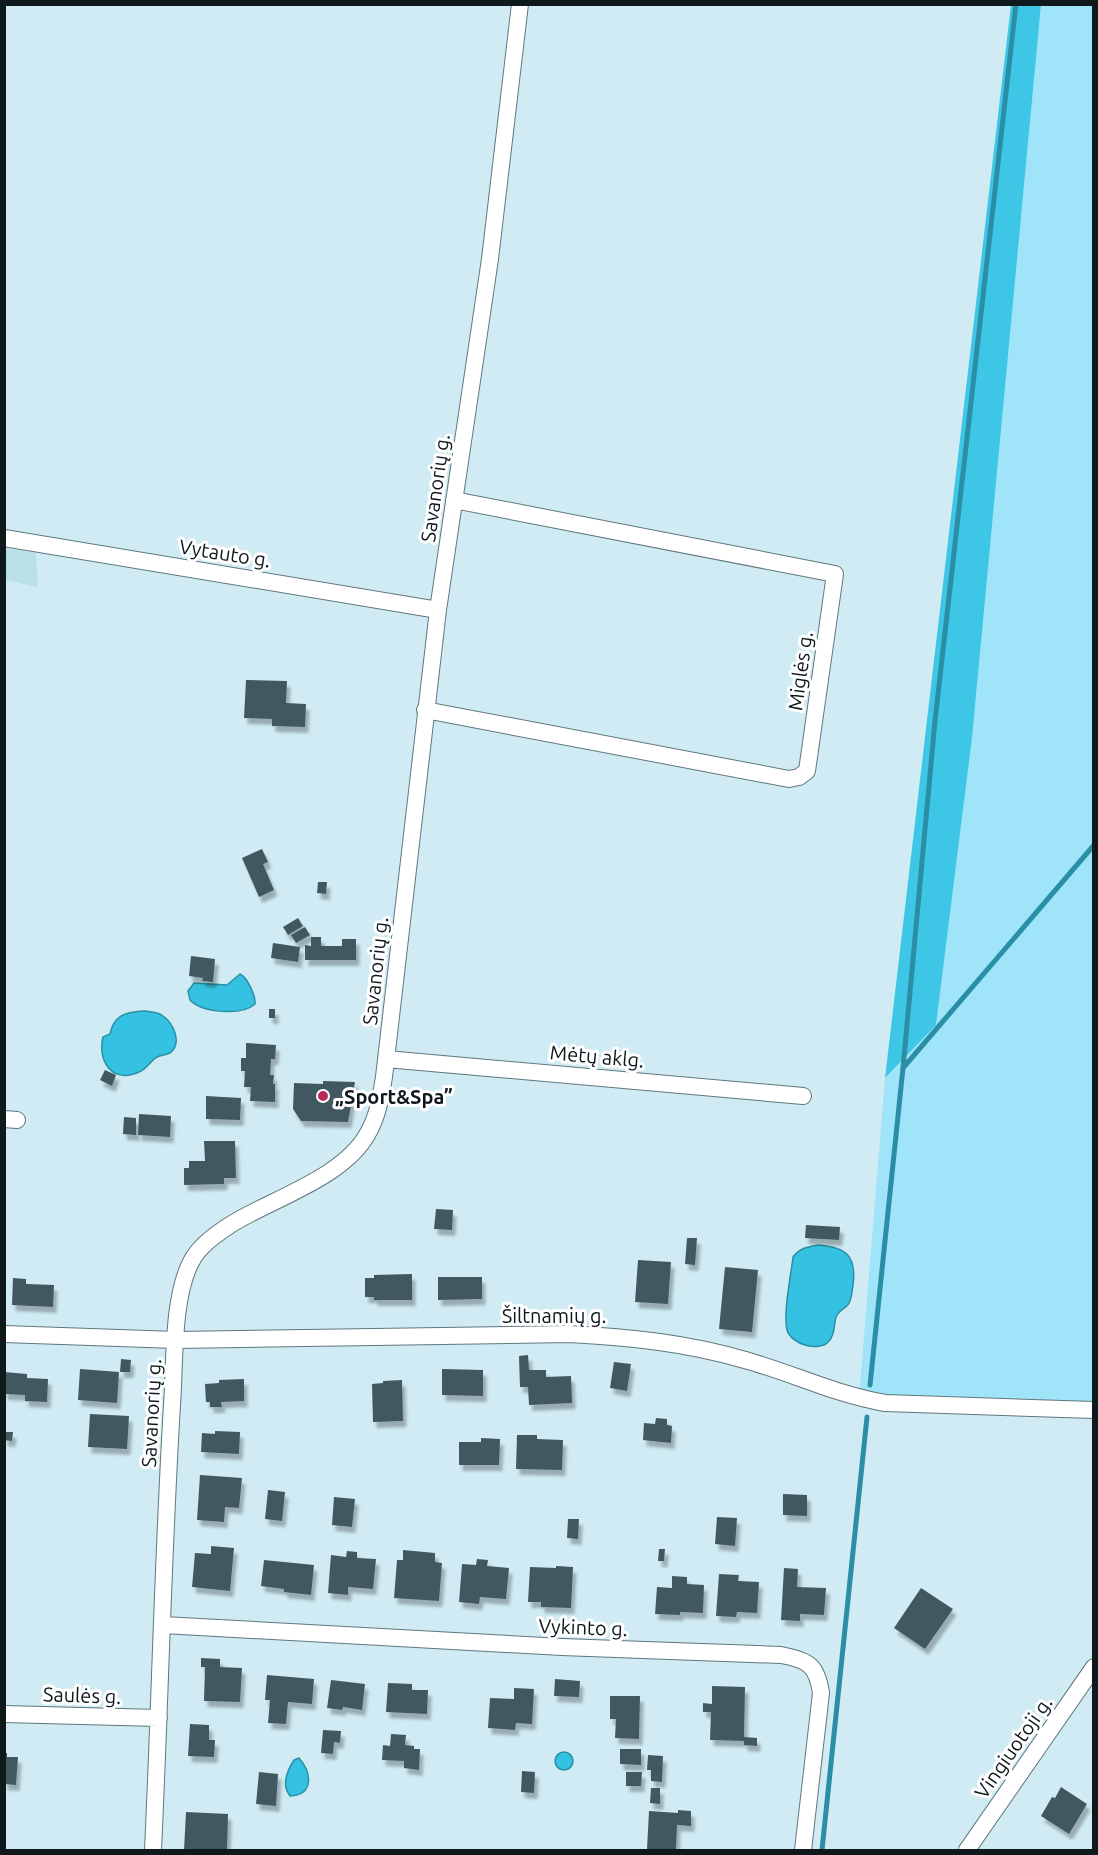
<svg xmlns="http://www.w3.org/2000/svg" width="1098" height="1855" font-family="Ubuntu,sans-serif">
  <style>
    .built { fill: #bbdfe9 }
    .green { fill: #9fe4f8 }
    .forest { fill: #3ec6e7 }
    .water { fill: #35c1e1; stroke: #2a8fa6; stroke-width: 1.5 }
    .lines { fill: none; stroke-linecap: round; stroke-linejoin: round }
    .stream { stroke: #2a8fa6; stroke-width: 5 }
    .building { fill: #425960; filter: url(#shadow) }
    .minor-casing { stroke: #5f777e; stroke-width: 18 }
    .minor { stroke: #fff; stroke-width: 16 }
    .poi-dot { fill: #bb2c59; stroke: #fff; stroke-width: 2 }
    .labels { text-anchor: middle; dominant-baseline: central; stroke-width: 6; stroke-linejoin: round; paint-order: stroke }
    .street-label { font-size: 20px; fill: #0f191c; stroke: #fff }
    .poi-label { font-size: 20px; font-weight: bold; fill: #0f191c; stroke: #fff; text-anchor: start }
  </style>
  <defs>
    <filter id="shadow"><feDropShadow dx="3.5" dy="6" stdDeviation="1.5" flood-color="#0004"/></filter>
  </defs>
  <rect width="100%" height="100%" fill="#d0ebf3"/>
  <path class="built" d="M4,548l32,5 2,34 -33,-7z"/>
  <path class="green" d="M1041,5h52v1405l-234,-12 26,-320 51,-53 36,-287z"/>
  <path class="forest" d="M1011,5h30l-69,733 -36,287 -51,53z"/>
  <path class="water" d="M240,974c7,3 16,22 15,30 -13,12 -53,9 -65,-4l-2,-9 6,-8 33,2z
    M145,1011c6,1 13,1 18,5 10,7 20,27 7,37 -4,2 -9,2 -13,4 -7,4 -10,12 -18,15 -26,12 -42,-10 -36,-35l7,-3c4,-20 17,-22 35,-23z
    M818,1245c27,2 39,10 35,40 -1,5 -1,13 -4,18 -2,5 -9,6 -12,12 -4,8 -1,19 -8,26 -10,12 -38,3 -42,-11 -4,-17 4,-55 6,-73 7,-9 14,-10 25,-12z
    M555 1761a9 9 0 1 1 18 0a9 9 0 1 1-18 0Z
    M299,1758c13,15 15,37 -9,38 -9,-11 -3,-25 4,-36z"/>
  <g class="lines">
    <path class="stream" d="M903,1068l32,-347 81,-717
      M870,1385l33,-317 191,-223
      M822,1850l45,-433"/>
  </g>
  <path class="building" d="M246,680l41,1 -1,22 20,1 -1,23 -33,-1v-7l-28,-1z
    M262,849l6,13 -5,2 11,26 -15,7 -17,-39z
    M318,882h9l-1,12 -9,-1z
    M298,918l5,8 -15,9 -5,-8z
    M305,927l5,8 -14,8 -5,-8z
    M311,937h10v9h21v-7h14v21h-51v-15l6,1z
    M273,943l27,4 -2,15 -27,-4z
    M191,956l24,3 -2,23 -11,-1 1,-3 -14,-2z
    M269,1009h6v9h-6z
    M246,1043l30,2 -1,14h-4l-1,16h4l-1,9h2v18l-25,-1 1,-14h-7l1,-16h-4v-13h5z
    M105,1070l11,5 -4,11 -12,-6z
    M323,1081l32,1 -7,40 -47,-1 -8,-12 1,-26 29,1z
    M206,1096l35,2 -1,22 -34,-1z
    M139,1114l32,2 -1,21 -32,-2z
    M124,1117l12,1v17l-13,-1z
    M204,1141h31l1,37h-12v6l-40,1v-17h5v-7h16z
    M436,1209l17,1 -1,20 -18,-1z
    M806,1225l34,2 -1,13 -34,-2z
    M687,1238h10l-2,27 -10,-1z
    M638,1260l33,2 -3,42 -33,-2z
    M725,1267l33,3 -6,62 -33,-3z
    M412,1274v26h-38v-3h-9v-19h9v-3z
    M438,1277h44v22l-44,1z
    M13,1278l13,1v5l28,1 -1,22 -41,-2z
    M528,1355l1,15h17v7l25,-1 1,27 -43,2 -1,-18h-8l-1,-31z
    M121,1359l10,1 -1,12h-10z
    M614,1362l17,2 -4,27 -17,-3z
    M80,1369l39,3 -2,31 -39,-3z
    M442,1369l41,1v26l-41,-1z
    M4,1372l23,2v4l21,1 -1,23 -22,-1v-6l-21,-1z
    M244,1379v22l-23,1 1,5h-12v-5h-4l-1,-18 14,-1v-3z
    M402,1380l1,41 -30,1 -1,-38 11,-1v-2z
    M90,1414l39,2 -2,33 -39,-2z
    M656,1418l11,1v6l5,1 -1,17 -28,-3 1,-17 11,1z
    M215,1431l25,1 -1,22 -38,-2 1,-19 13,1z
    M4,1432h9l-1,9 -8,-1z
    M517,1435h20v4l26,1 -1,30 -46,-1z
    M481,1438l19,1 -1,26h-40v-23h22z
    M200,1475l42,3 -3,30 -14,-1 -1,15 -27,-2z
    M268,1490l17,2 -3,29 -17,-2z
    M783,1494l24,1v21l-24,-1z
    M334,1497l21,2 -3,28 -20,-2z
    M717,1517l20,1 -2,28 -20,-2z
    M568,1519h11l-1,20 -11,-1z
    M211,1546l23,2 -4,43 -38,-4 3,-34 16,1z
    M659,1549h6l-1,12h-6z
    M403,1550l32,3v9l7,1 -3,38 -45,-3 3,-38h6z
    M347,1551l10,1v6l19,1 -3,30 -25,-2v8l-20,-2 3,-38 15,2z
    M477,1559l11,1 -1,6 22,2 -3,31 -26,-2 -1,7 -20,-2 3,-38 14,1z
    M264,1560l50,5 -3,30 -27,-3v-3l-23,-3z
    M556,1566l17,1 -2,41 -30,-1v-5h-13l2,-35 26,1z
    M784,1568l14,1 -1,18 29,1 -2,27 -24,-1v7l-19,-1z
    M719,1574l20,1 -1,6 21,1 -2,31 -20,-1 -1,5 -20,-1z
    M672,1576l15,1v7l17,1 -1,28 -23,-1v3l-25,-1 2,-27 15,1z
    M921,1588l32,21 -28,40 -31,-21z
    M201,1658l19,1v8l22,1 -2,34 -36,-1 1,-34h-4z
    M267,1675l47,4 -2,25 -24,-2 -2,22 -18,-1 2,-23h-5z
    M555,1679l25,2 -1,16 -25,-1z
    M331,1680l34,4 -3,26 -19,-3 -1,3 -15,-2z
    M388,1683l24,1v6h16l-1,24 -41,-2z
    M712,1686l33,1 -1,50 13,1v8l-13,-1v-4l-34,-1 1,-28h-8v-9l9,1z
    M514,1688l20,1 -2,35 -16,-1 -1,7 -27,-2 2,-30 24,1z
    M610,1696h30l-1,43 -24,-1 1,-19h-6z
    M190,1724l19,1v15h6l-1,17 -26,-1z
    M323,1730l18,1 -1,12 -6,-1 -1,12 -12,-1z
    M391,1734l15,1 -1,10 9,1v3h6l-1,21 -15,-2v-7l-22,-1 1,-15 7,1z
    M620,1749h21v16l-21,-1z
    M4,1753h3v4h11l-2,28 -12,-1z
    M648,1755l15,1 -1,26 -11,-1v-11h-4z
    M522,1771l13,1 -1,21 -13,-1z
    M259,1772l19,2 -2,32 -20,-2z
    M626,1772h16l-1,14h-15z
    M1061,1787l26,17 -18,30 -28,-18 11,-19 3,1z
    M651,1788h9v16l-10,-1z
    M678,1810l13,1v15l-14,-1 -1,25 -29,-1 2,-38 29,2z
    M186,1812l42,2 -1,36h-43z"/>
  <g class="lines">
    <g class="minor-casing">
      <path id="minor" d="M4,538l434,72
        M425,710l364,69 10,-2 8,-6 28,-197 -381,-74
        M386,1059l417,37
        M4,1119l13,1
        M4,1334l172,6 393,-6c60,3 118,9 176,26 47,13 92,35 140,43l209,7
        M163,1625l399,22 219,8c27,5 36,10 40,38l-18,157
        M4,1714l155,4
        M153,1850c7,-148 10,-296 19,-445 3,-40 0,-107 19,-143 8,-16 24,-27 39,-37 41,-26 114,-47 138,-92 10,-17 13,-37 16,-56l54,-467 52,-351 30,-255
        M967,1850l127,-183"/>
    </g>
    <use href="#minor" class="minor"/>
  </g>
  <circle class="poi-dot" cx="323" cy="1096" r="6"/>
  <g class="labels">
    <g class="street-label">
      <text transform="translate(435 488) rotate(-82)">Savanorių g.</text>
      <text transform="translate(225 553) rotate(9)">Vytauto g.</text>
      <text transform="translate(800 671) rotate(-82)">Miglės g.</text>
      <text transform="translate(375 971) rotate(-84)">Savanorių g.</text>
      <text transform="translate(597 1056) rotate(5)">Mėtų aklg.</text>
      <text x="554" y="1315">Šiltnamių g.</text>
      <text transform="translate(151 1413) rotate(-87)">Savanorių g.</text>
      <text transform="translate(583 1627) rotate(2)">Vykinto g.</text>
      <text transform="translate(82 1695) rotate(2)">Saulės g.</text>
      <text transform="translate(1013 1747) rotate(-55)">Vingiuotoji g.</text>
    </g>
    <g class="poi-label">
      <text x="335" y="1096">„Sport&amp;Spa”</text>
    </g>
  </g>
  <rect width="1098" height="1855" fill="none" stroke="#0f191c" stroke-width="12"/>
</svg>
